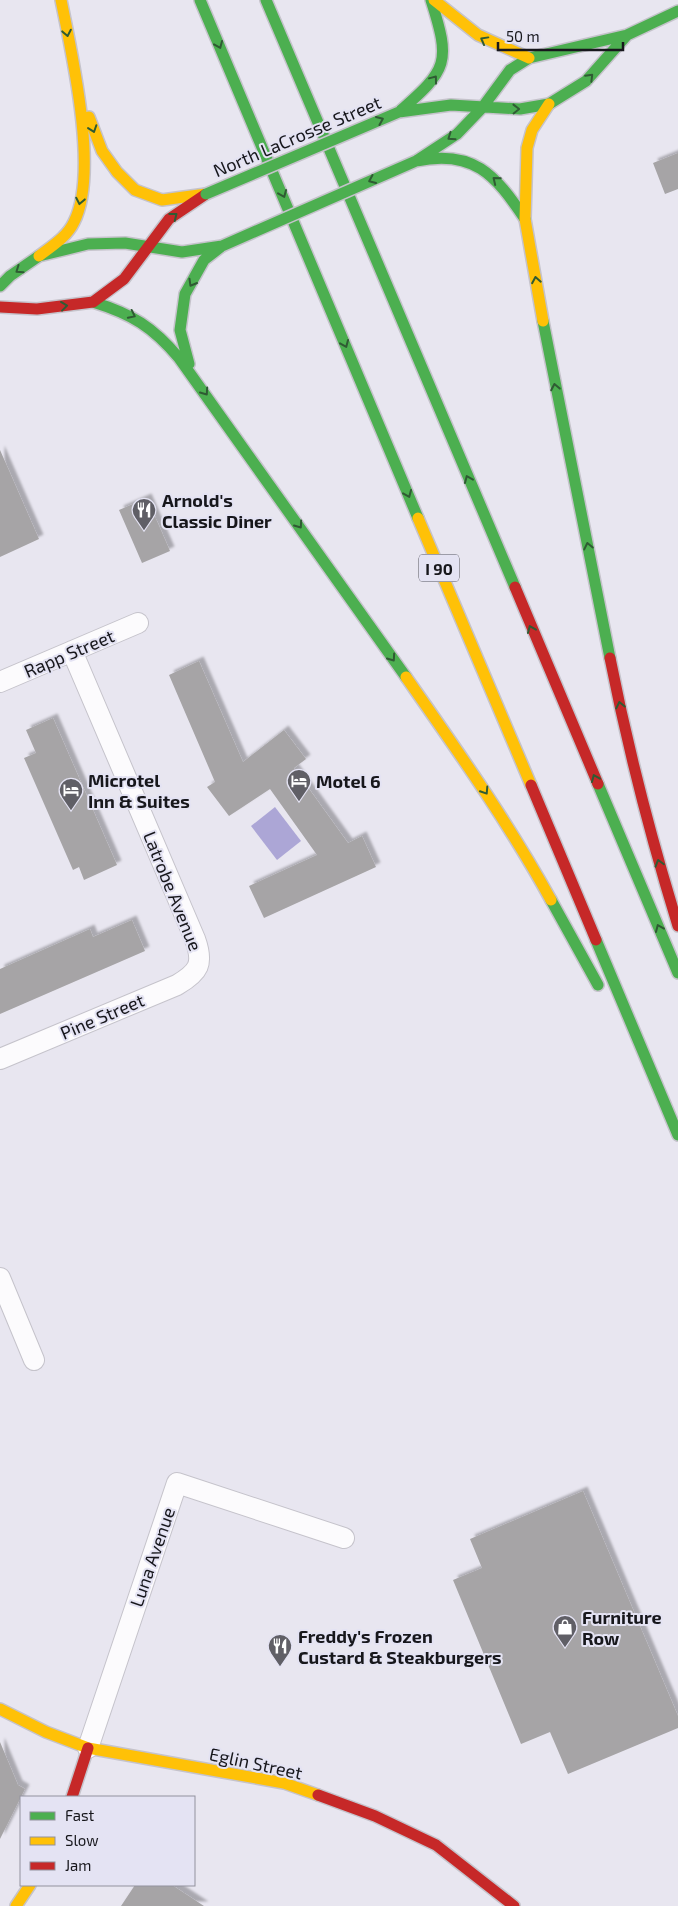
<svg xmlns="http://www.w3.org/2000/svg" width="678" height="1906" font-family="'Exo 2',sans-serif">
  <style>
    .water { fill: #aca6d6 }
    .building { fill: #a6a4a6; filter: url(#shadow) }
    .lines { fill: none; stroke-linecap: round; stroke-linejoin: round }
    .street-casing { stroke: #c5c3cb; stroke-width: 22 }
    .fast-casing { stroke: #c5c3cb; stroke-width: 14 }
    .slow-casing { stroke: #c5c3cb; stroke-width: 14 }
    .jam-casing { stroke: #c5c3cb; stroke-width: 14 }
    .street { stroke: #fcfbfd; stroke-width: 20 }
    .fast { stroke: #4caf50; stroke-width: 11 }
    .slow { stroke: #ffc107; stroke-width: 11 }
    .jam { stroke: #c62828; stroke-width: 11 }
    .fast-bridge-casing { stroke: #c5c3cb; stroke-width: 14; stroke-linecap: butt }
    .fast-bridge { stroke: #4caf50; stroke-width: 11 }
    .oneway { stroke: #2f5b33 }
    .labels { text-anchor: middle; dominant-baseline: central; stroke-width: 4; stroke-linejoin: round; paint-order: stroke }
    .shield { fill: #e4e3f3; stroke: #54545c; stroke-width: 1 }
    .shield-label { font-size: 16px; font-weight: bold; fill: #17171c }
    .street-label { font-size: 18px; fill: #17171c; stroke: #e4e3f3 }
    .poi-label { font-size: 18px; font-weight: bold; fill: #17171c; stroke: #e4e3f3; text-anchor: start }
  </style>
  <defs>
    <filter id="shadow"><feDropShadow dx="4.5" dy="-4.5" stdDeviation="1" flood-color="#0004"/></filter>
  </defs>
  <rect width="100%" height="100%" fill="#e8e6f0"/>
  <path class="water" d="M275,807l26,34 -24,19 -26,-34z"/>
  <path class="building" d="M678,153v36l-13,5 -12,-31z
    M0,450l39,89 -39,18z
    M147,498l23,53 -28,12 -23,-53z
    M199,661l44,101 41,-32 22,29 -12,9 54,75 14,-7 14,31 -112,51 -15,-32 68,-31 -47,-66 -41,27 -22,-29 8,-5 -46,-107z
    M53,718l64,147 -33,15 -5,-13 -6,3 -49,-112 12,-5 -10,-23z
    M132,920l13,31 -145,63v-45l90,-40 3,8z
    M583,1491l95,225v12l-110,46 -18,-42 -29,12 -68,-164 29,-12 -12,-29z
    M0,1742l18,43 7,4 -25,50z
    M135,1885h37l32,21h-83z"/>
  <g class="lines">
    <g class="street-casing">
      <path id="street" d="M0,682l138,-59
        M0,1059l177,-74c22,-13 27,-21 18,-46l-123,-288
        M0,1278l34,82
        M88,1748l89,-265 167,55"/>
    </g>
    <g class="fast-casing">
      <path id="fast" d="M200,0l218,518
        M266,0l249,587
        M399,112l52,-7 69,4 29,-5 37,-23 41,-46
        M399,112c49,-43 52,-49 32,-112
        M416,161l41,-27 25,-26 28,-38 19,-12 98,-23 51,-24
        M416,161c57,-12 79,13 109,58
        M0,286l10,-10 29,-20 49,-12 37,-1 57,9 40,-6
        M93,302c39,12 60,25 86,56l227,319
        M543,321l67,337
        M189,364l-9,-34 5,-36 19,-34 18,-14
        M598,784l80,189
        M551,900l47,85
        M596,940l82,195"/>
    </g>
    <g class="slow-casing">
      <path id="slow" d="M434,0l44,35 51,23
        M89,117l13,34 15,21 18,18 27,10 44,-6
        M39,256c13,-10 28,-19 35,-34 25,-49 -2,-168 -13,-222
        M543,321l-18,-102 2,-71 5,-18 17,-26
        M418,518l113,267
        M406,677c51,73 102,145 145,223
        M0,1709l46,23 42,16 196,35 34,12
        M16,1906l14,-21"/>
    </g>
    <g class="jam-casing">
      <path id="jam" d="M0,307l37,2 56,-7 31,-23 45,-60 37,-25
        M515,587l83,197
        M610,658c18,91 41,180 68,268
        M531,785l65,155
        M318,1795l57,21 61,29 78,61
        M72,1797l16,-49"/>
    </g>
    <use href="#street" class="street"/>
    <use href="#fast" class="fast"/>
    <use href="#slow" class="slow"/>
    <use href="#jam" class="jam"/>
    <g class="fast-bridge-casing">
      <path id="fast-bridge" d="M206,194l193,-82
        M222,246l194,-85"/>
    </g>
    <use href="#fast-bridge" class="fast-bridge"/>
  </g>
  <defs><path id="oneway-chevron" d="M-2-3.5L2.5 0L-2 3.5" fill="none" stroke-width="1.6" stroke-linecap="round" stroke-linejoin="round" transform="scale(1.25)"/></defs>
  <g class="oneway">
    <use href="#oneway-chevron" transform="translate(67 33) rotate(79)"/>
    <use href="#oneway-chevron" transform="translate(484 40) rotate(-151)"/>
    <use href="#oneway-chevron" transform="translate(219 45) rotate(67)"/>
    <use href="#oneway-chevron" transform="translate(590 77) rotate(-45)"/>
    <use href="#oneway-chevron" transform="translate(434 79) rotate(-53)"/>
    <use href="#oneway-chevron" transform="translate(516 109) rotate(-1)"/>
    <use href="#oneway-chevron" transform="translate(380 120) rotate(-23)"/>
    <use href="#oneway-chevron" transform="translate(93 129) rotate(71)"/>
    <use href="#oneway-chevron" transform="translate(451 137) rotate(145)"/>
    <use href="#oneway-chevron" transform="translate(372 180) rotate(156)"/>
    <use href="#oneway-chevron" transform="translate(496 180) rotate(-141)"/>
    <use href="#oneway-chevron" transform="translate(283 194) rotate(67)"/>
    <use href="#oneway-chevron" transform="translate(80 201) rotate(101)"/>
    <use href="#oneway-chevron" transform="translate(174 216) rotate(-38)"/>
    <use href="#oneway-chevron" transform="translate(19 270) rotate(145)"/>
    <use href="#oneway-chevron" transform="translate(536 280) rotate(-100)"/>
    <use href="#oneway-chevron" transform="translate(192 283) rotate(120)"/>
    <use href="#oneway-chevron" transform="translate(64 306) rotate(-7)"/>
    <use href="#oneway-chevron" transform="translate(132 315) rotate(26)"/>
    <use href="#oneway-chevron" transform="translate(345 344) rotate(67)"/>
    <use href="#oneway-chevron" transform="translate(555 387) rotate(-101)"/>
    <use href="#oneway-chevron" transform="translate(205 392) rotate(55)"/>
    <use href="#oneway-chevron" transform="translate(468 479) rotate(-113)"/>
    <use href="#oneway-chevron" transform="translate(408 494) rotate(67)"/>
    <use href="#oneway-chevron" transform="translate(299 525) rotate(55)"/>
    <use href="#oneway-chevron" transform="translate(588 546) rotate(-102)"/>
    <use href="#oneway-chevron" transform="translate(531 629) rotate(-113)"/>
    <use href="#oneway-chevron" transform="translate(392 658) rotate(55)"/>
    <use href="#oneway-chevron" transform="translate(620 705) rotate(-102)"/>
    <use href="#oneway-chevron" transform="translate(595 778) rotate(-113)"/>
    <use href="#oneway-chevron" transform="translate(485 791) rotate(57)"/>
    <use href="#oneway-chevron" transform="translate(659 863) rotate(-106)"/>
    <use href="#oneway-chevron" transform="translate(659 928) rotate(-113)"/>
  </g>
  <defs>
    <g id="restaurant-pin" transform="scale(1.25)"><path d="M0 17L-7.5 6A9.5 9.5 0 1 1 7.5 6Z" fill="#605f66" stroke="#e4e3f3"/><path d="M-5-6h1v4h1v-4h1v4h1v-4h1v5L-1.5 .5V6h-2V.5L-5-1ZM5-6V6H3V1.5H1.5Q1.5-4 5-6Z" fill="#fff"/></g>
    <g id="hotel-pin" transform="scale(1.25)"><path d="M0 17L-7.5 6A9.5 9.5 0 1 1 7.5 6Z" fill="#605f66" stroke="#e4e3f3"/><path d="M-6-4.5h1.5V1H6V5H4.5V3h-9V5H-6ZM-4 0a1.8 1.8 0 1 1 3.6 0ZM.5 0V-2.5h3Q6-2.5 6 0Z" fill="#fff"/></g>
    <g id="shop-pin" transform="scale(1.25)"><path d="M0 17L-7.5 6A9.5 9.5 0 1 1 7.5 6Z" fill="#605f66" stroke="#e4e3f3"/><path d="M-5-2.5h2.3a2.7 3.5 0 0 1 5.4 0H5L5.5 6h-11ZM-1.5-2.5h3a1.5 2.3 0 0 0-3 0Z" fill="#fff"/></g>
  </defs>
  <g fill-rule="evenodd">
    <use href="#restaurant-pin" x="144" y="510"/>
    <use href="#hotel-pin" x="299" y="781"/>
    <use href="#hotel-pin" x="71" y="790"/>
    <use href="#shop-pin" x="565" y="1627"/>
    <use href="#restaurant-pin" x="280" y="1646"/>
  </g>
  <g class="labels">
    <rect class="shield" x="419" y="554.5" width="40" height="27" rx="4"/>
    <g class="shield-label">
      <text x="439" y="568">I 90</text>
    </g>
    <g class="street-label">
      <text transform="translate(297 136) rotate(-23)">North LaCrosse Street</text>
      <text transform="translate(69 653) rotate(-23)">Rapp Street</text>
      <text transform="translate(173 891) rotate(68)">Latrobe Avenue</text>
      <text transform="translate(102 1016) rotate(-23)">Pine Street</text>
      <text transform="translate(152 1557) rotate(-71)">Luna Avenue</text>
      <text transform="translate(256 1763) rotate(12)">Eglin Street</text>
    </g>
    <g class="poi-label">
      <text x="162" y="500">Arnold's<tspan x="162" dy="21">Classic Diner</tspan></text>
      <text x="88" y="780">Microtel<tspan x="88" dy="21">Inn &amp; Suites</tspan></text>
      <text x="316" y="781">Motel 6</text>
      <text x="582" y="1617">Furniture<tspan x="582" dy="21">Row</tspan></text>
      <text x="298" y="1636">Freddy's Frozen<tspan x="298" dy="21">Custard &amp; Steakburgers</tspan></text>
    </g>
  </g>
  <rect x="20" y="1796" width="175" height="90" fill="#e4e3f3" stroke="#92919d"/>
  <rect x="30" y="1812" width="25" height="8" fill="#4caf50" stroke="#92919d"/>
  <text x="65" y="1821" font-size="15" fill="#17171c">Fast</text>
  <rect x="30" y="1837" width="25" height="8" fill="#ffc107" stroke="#92919d"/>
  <text x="65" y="1846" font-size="15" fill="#17171c">Slow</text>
  <rect x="30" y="1862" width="25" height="8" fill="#c62828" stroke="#92919d"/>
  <text x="65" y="1871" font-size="15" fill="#17171c">Jam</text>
  <path d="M498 42v8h125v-8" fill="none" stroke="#17171c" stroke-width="2.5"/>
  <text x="506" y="42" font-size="15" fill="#17171c" stroke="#e4e3f3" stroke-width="4" paint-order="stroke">50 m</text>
</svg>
